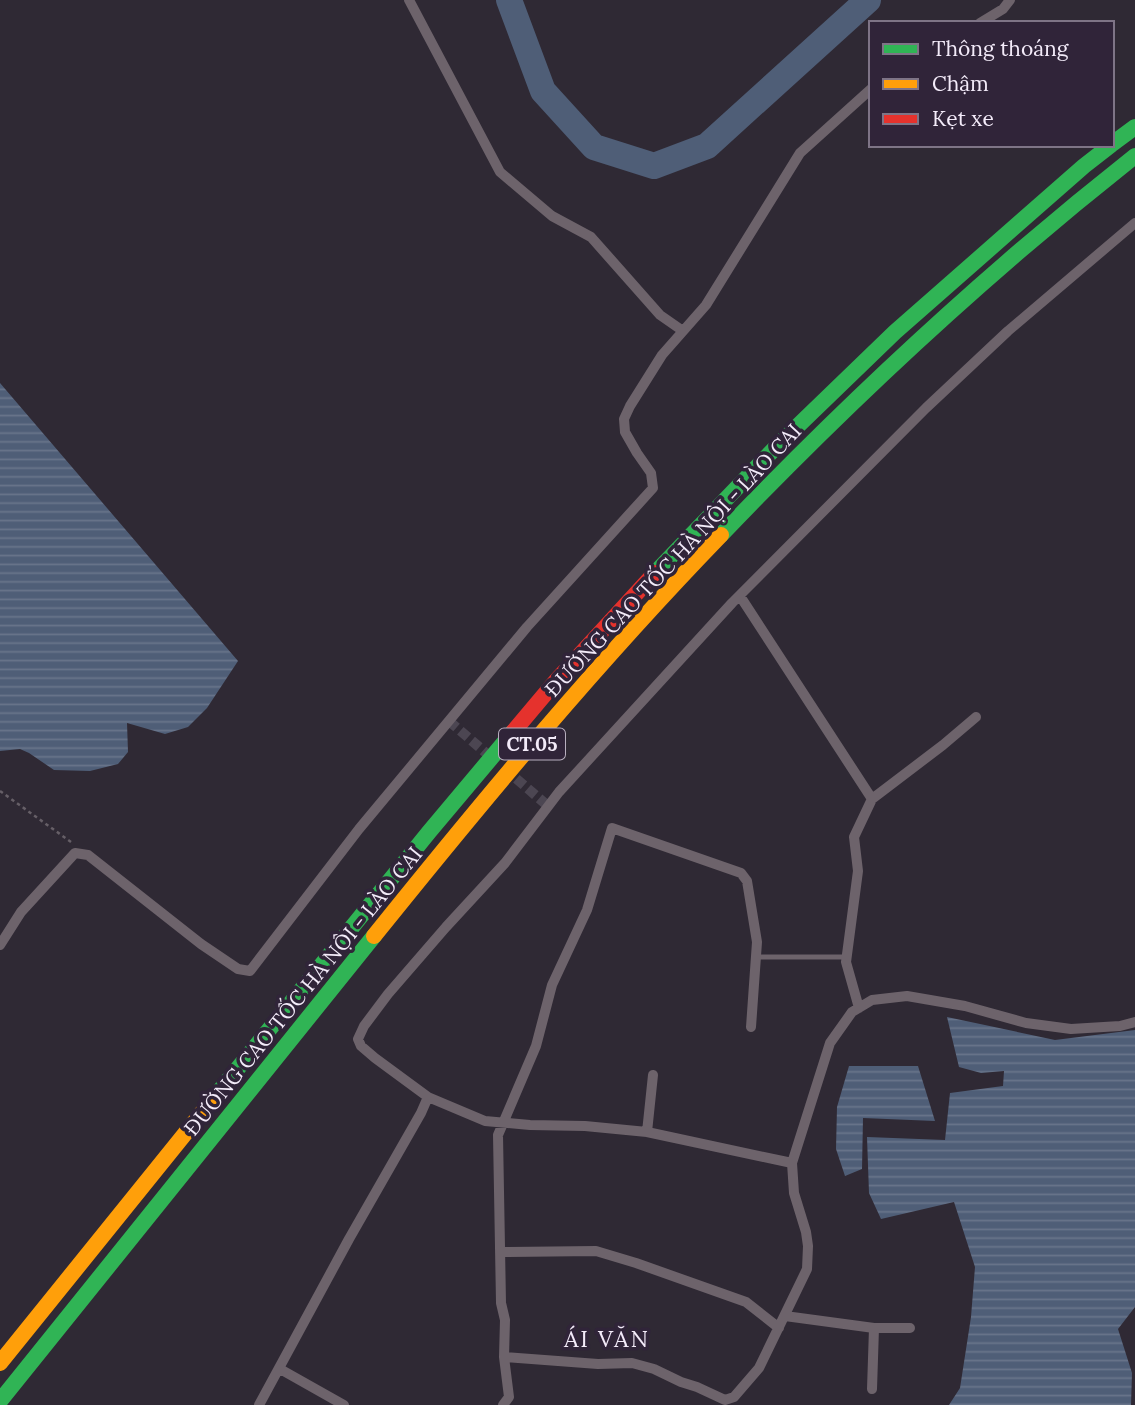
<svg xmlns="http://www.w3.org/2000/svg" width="1135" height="1405" font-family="Lora,serif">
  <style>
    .water { fill: url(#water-rules) }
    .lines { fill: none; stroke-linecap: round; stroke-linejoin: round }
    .river { stroke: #4f5e77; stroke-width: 26 }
    .street-tunnel { stroke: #4c4652; stroke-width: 10; stroke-dasharray: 10 5; stroke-linecap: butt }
    .path { stroke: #665f67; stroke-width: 2.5; stroke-dasharray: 3.5 3.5; stroke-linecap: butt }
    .lane { stroke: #6d636b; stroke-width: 5 }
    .street { stroke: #6d636b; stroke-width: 10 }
    .fast { stroke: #30b455; stroke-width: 16 }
    .slow { stroke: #ff9f0a; stroke-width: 16 }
    .jam { stroke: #e5322d; stroke-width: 16 }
    .labels { text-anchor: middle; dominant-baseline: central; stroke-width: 7; stroke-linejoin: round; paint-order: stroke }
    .shield { fill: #302439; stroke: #b8afbf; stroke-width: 2 }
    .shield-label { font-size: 19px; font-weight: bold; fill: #f3ebf9 }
    .street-label { font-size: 21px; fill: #f3ebf9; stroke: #302439 }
    .neighbourhood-label { font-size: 23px; letter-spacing: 2px; fill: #f3ebf9; stroke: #302439 }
  </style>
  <defs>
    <pattern id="water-rules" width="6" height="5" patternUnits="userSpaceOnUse" patternTransform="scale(1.75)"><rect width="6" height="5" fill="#4f5e77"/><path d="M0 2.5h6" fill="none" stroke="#69758b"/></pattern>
  </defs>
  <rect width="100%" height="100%" fill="#2f2934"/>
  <path class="water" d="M0,383l238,278 -31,47 -19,19 -23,7 -38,-11 1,29 -10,12 -28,7 -36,-1 -25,-17 -9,-4 -20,2z
    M947,1017l108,23 80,-10v277l-17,22 14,44 -1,32h-182l11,-17 11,-71 4,-50 -21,-65 -73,17 -12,-26 -2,-56 78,3 5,-47 53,-7 1,-15 -23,2 -22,-6z
    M849,1066h69l17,55 -72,-3 -1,51 -17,7 -9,-27 1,-42z"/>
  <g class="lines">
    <path class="river" d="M509,0l34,91 51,56 60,19 53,-20 161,-146"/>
    <path class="street-tunnel" d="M449,721l44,38
      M505,769l43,37"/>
    <path class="path" d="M0,791l71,51"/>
    <path class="lane" d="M756,957h91"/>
    <path class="street" d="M409,0l91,172 52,44 39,21 69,78 23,16
      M980,23l23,-14 7,-9
      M740,596l132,203
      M0,945l21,-33 54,-59 13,2 113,89 37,25 12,2 109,-142 168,-202 126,-139 -2,-15 -14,-20 -12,-21 -1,-13 6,-13 32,-51 44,-50 94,-152 71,-64
      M859,1008l-13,-46 12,-91 -4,-34 18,-38 71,-54 33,-28
      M647,1132l6,-57
      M792,1163l-145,-31 -62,-6 -55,-1 -45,-4 -57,-24 -53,-39 -14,-12 -3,-7 6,-13 24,-32 58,-67 59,-64 54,-71 173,-189 194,-195 82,-77 127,-108
      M500,1252l96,-1 40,12 110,39 33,26
      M785,1316l89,12h36
      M504,1357l94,7 34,-1 22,6 27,13 16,5 28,13 9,-3 25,-29 48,-99 1,-23 -2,-14 -12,-39 -2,-30 38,-120 22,-31 20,-12 35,-4 58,10 61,17 45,6 49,-3 15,-4
      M280,1369l64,36
      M872,1389l2,-61
      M259,1405l90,-166 72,-126 7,-16
      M503,1405l6,-8 -5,-40 1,-37 -4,-17 -3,-168 38,-89 16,-61 35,-75 25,-82 129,45 6,8 10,61 -6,85"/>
    <path class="fast" d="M1112,144l23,-17
      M721,535c130,-136 267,-263 414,-379
      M655,573l122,-127 118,-114 189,-166 27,-21
      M213,1099l216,-267 84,-100
      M0,1401l374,-465"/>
    <path class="slow" d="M374,936c111,-138 224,-274 347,-401
      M0,1363l213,-264"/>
    <path class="jam" d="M513,732l43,-51 99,-108"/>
  </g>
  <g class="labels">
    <rect class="shield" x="499" y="728.5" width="66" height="31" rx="5"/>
    <g class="shield-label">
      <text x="532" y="744">CT.05</text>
    </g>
    <g class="street-label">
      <text transform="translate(673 560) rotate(-47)">ĐƯỜNG CAO TỐC HÀ NỘI - LÀO CAI</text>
      <text transform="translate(303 991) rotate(-51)">ĐƯỜNG CAO TỐC HÀ NỘI - LÀO CAI</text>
    </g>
    <g class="neighbourhood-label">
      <text x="607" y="1338">ÁI VĂN</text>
    </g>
  </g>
  <rect x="869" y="21" width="245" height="126" fill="#302439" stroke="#7e7486" stroke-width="2"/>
  <rect x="883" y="44" width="35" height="10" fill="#30b455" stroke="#7e7486" stroke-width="2"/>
  <text x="932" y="56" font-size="21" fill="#f3ebf9">Thông thoáng</text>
  <rect x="883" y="79" width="35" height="10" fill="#ff9f0a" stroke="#7e7486" stroke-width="2"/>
  <text x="932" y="91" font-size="21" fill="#f3ebf9">Chậm</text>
  <rect x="883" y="114" width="35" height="10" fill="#e5322d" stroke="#7e7486" stroke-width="2"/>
  <text x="932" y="126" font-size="21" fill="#f3ebf9">Kẹt xe</text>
</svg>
